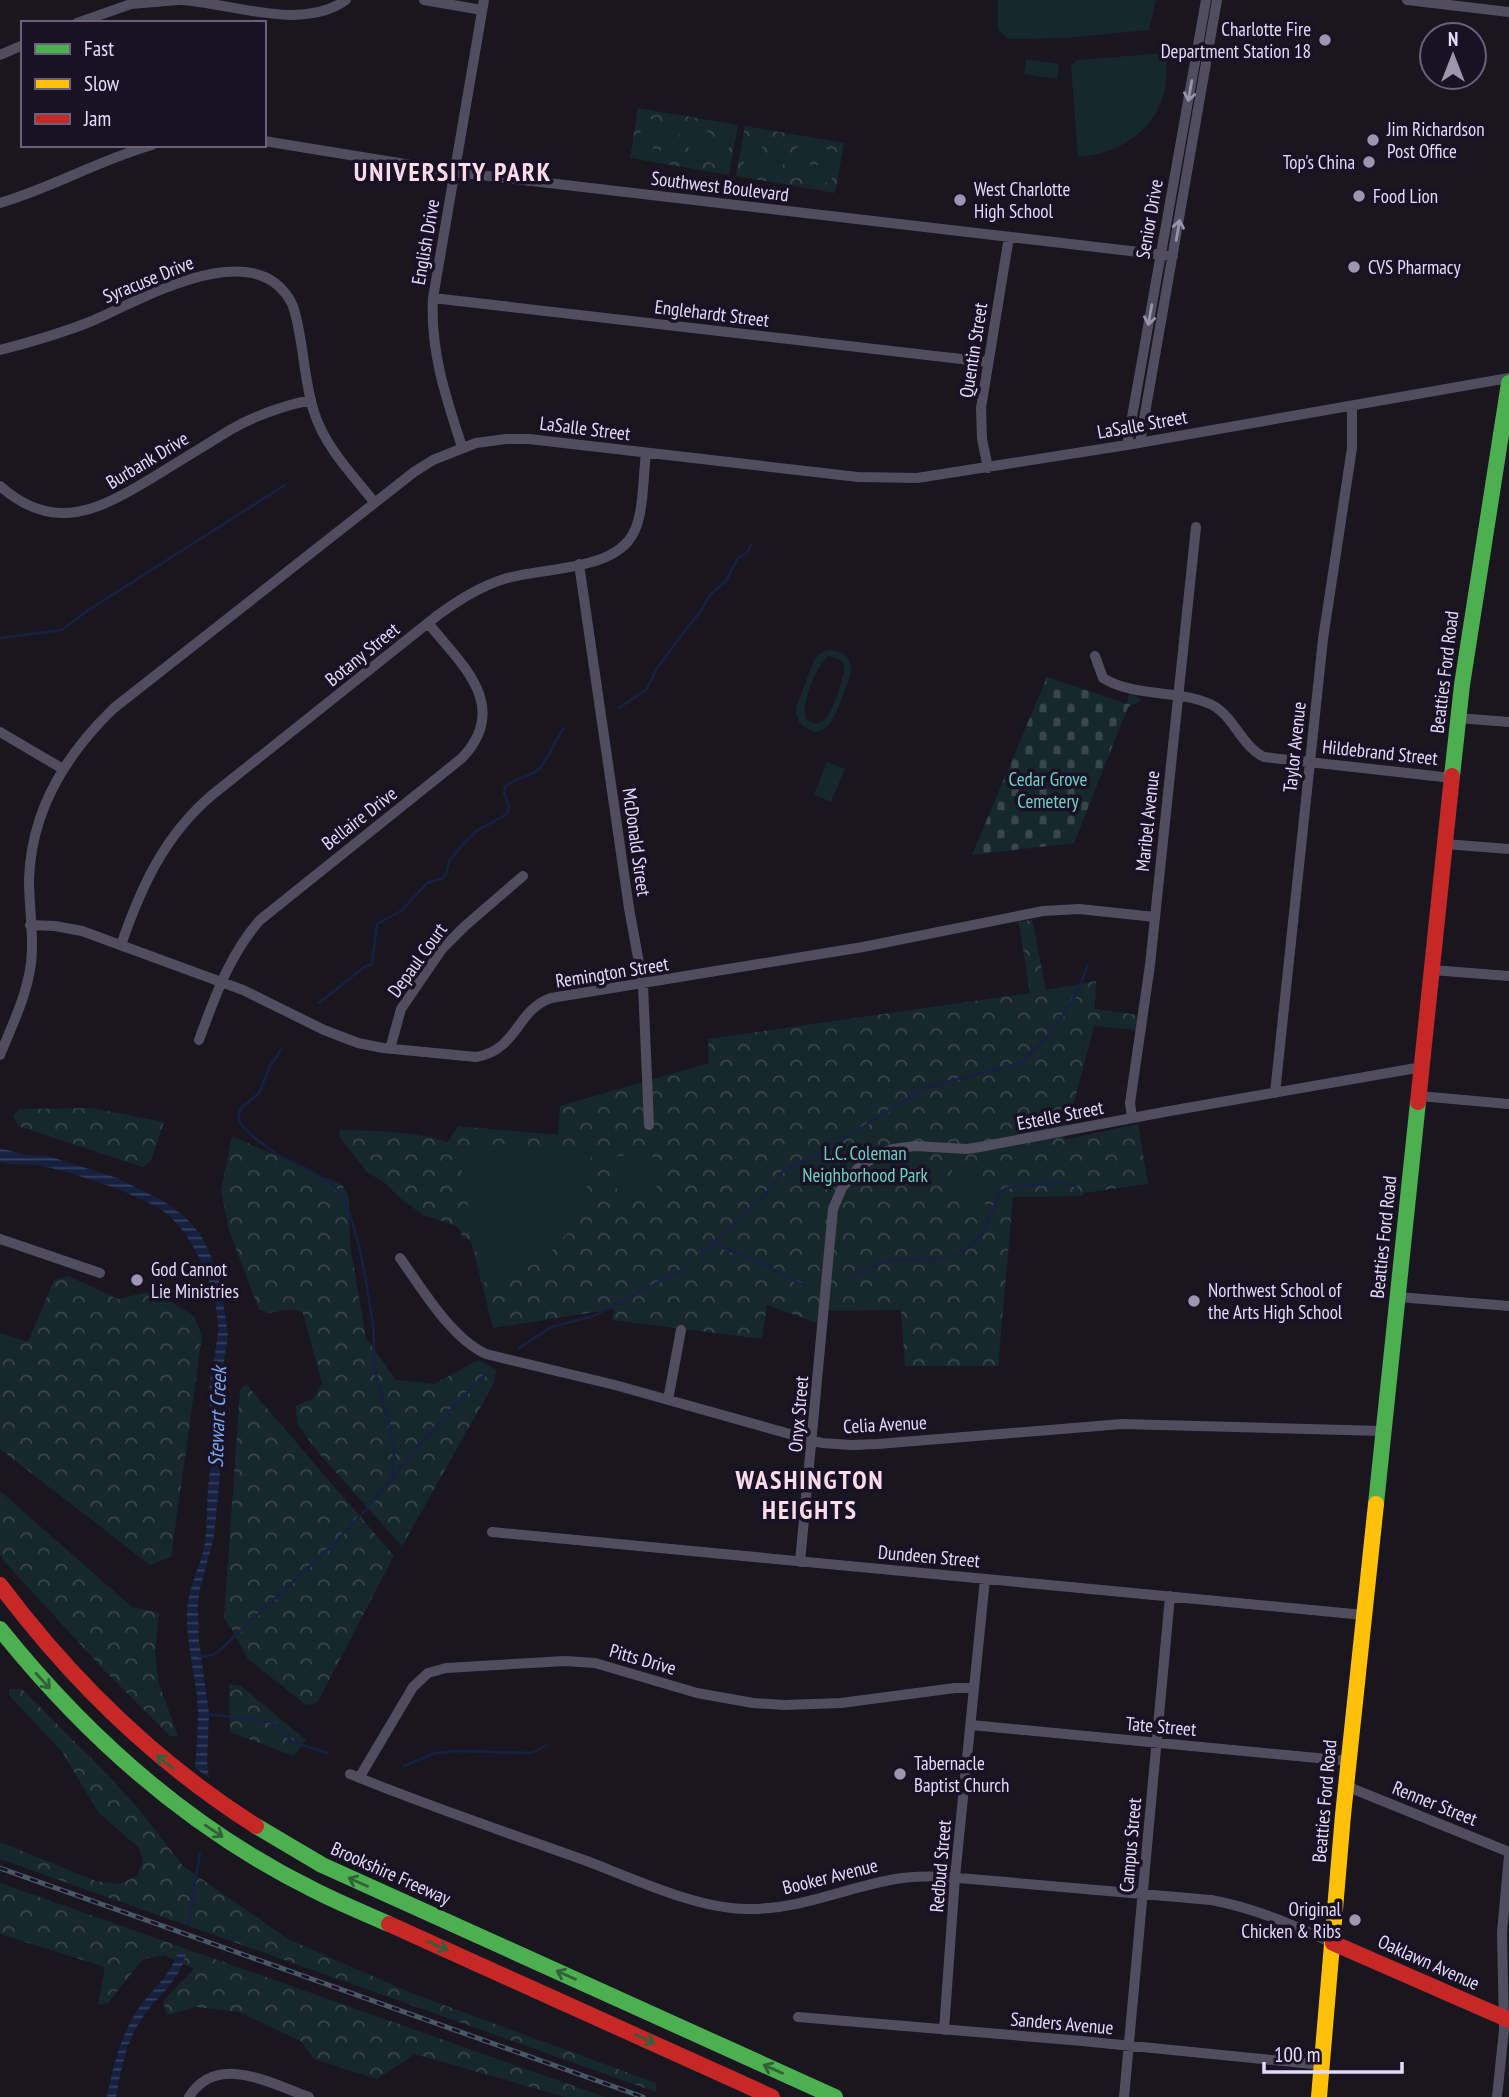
<svg xmlns="http://www.w3.org/2000/svg" width="1509" height="2097" font-family="'PT Sans Narrow',sans-serif">
  <style>
    .forest { fill: url(#forest-crowns) }
    .cemetery { fill: url(#cemetery-stones) }
    .pitch { fill: #16282b; fill-rule: evenodd }
    .water { fill: url(#water-rules) }
    .lines { fill: none; stroke-linecap: round; stroke-linejoin: round }
    .stream { stroke: #162142; stroke-width: 2.5 }
    .street { stroke: #504d5f; stroke-width: 10 }
    .fast { stroke: #4caf50; stroke-width: 16 }
    .slow { stroke: #ffc107; stroke-width: 16 }
    .jam { stroke: #c62828; stroke-width: 16 }
    .rail-casing { stroke: #4a5767; stroke-width: 5 }
    .rail { stroke: #181224; stroke-width: 2.5; stroke-dasharray: 8; stroke-linecap: butt }
    .oneway { stroke: #9994ac }
    .oneway2 { stroke: #32603a }
    .poi-dot { fill: #9c96ae; stroke: #181224; stroke-width: 2.5 }
    .labels { text-anchor: middle; dominant-baseline: central; stroke-width: 7; stroke-linejoin: round; paint-order: stroke }
    .poi-label { font-size: 19px; fill: #e2dbfa; stroke: #181224; text-anchor: start }
    .street-label { font-size: 19px; fill: #e2dbfa; stroke: #181224 }
    .park-label { font-size: 19px; fill: #70d0c5; stroke: #181224 }
    .water-label { font-size: 21px; font-style: italic; fill: #77a6ec; stroke: #181224 }
    .district-label { font-size: 26px; font-weight: bold; letter-spacing: 2px; fill: #fadceb; stroke: #181224 }
  </style>
  <defs>
    <pattern id="forest-crowns" width="20" height="18" patternUnits="userSpaceOnUse" patternTransform="scale(1.75)"><rect width="20" height="18" fill="#16282b"/><path d="M2 6a3 3 0 1 1 6 0M12 15a3 3 0 1 1 6 0" fill="none" stroke="#38474b"/></pattern>
    <pattern id="cemetery-stones" width="16" height="16" patternUnits="userSpaceOnUse" patternTransform="scale(1.75)"><rect width="16" height="16" fill="#16282b"/><path d="M2 7V4a2 2 0 0 1 4 0v3zM10 15v-3a2 2 0 0 1 4 0v3z" fill="#38474b"/></pattern>
    <pattern id="water-rules" width="6" height="5" patternUnits="userSpaceOnUse" patternTransform="scale(1.75)"><rect width="6" height="5" fill="#162142"/><path d="M0 2.5h6" fill="none" stroke="#38415e"/></pattern>
  </defs>
  <rect width="100%" height="100%" fill="#191620"/>
  <path class="forest" d="M638,108l100,17 -9,50 -99,-17z
    M745,126l99,17 -9,50 -99,-17z
    M1032,920l14,70 50,-9 -1,28 43,6 -2,15 -42,-4 -30,114 74,-16 10,60 -65,9v3l-70,1 -15,169h-93l-4,-56 -77,1 -1,14 -56,-20 -5,34 -150,-19 2,-11 -121,19 -22,-87 -8,-4 -6,-11 -34,-11 -22,-16 -16,-16 -18,-11 -28,-36 1,-6c36,1 73,1 108,12l10,-16 100,9 2,-29 149,-43 -1,-24 322,-46 -11,-71z
    M92,1108l72,14 -13,39 -8,6 -125,-41 -5,-10 6,-7z
    M232,1136l110,49 7,12 1,48 16,93 30,42 38,4 44,-24 18,10 -2,13 -92,163 -86,-96 -19,-27 -1,-17 18,-8 8,-15 -19,-70c-19,-9 -26,5 -44,-3l-30,-80 -8,-39z
    M68,1276l50,23 35,-8 41,25 8,20 -31,221 -21,8 -150,-116v-116l28,9 26,-62z
    M246,1384l148,172 -77,147 -11,2 -58,-46 -17,-31 -7,-9 16,-229z
    M0,1491l132,116 27,6 -4,41 4,30 19,52h-8l-68,-68 -96,-105 -6,-8z
    M229,1684l12,2 65,54 -12,16 -64,-24z
    M9,1689h13l85,85 30,33 46,59 105,73 123,54 245,90v9l-656,-233v-17l96,39 24,3 17,-8 6,-15 -4,-13 -41,-36 -35,-59 -54,-58z
    M0,1883l605,214h-40l-150,-43 -38,25 -63,-20 -13,-18 -62,-29 -43,-5 -29,8 -4,-14 31,-32 -30,-14 -21,4 -35,44 -10,2 7,-38 -105,-33z"/>
  <path class="cemetery" d="M1047,677l80,27 2,-11 13,7 -14,7 -54,136 -102,12z"/>
  <path class="pitch" d="M998,0h158l-7,30 -83,8 -57,1 -11,-9z
    M1165,53c11,58 -30,100 -87,104l-7,-90 6,-7z
    M1026,59l33,5 -2,15 -33,-5z
    M643,118l15,2 -6,33 -15,-2z
    M666,122l15,2 -6,33 -15,-2z
    M692,126l16,3 -6,33 -15,-3z
    M716,130l15,3 -5,33 -16,-3z
    M749,136l15,2 -6,33 -15,-3z
    M772,139l15,3 -6,33 -15,-3z
    M798,144l15,3 -5,32 -16,-2z
    M821,148l15,3 -5,32 -16,-2z
    M828,650c10,0 19,3 22,13 4,10 -4,23 -7,32 -7,19 -19,54 -44,27l-3,-9 1,-8 17,-45 5,-6zM829,656l12,4 3,6v6c-5,15 -15,67 -38,47 -6,-13 11,-56 23,-63z
    M827,762l18,7 -14,33 -17,-8z
    M591,1148c0,73 -36,121 -109,135l-22,-122 7,-9z
    M652,1152l6,45 -39,5 -7,-45z
    M977,1165l10,48 -25,5 -10,-48z"/>
  <path class="water" d="M0,1148l26,7 22,1 69,22 48,24 20,15 15,17 10,20 11,33 7,48 -8,52 3,54 -9,96 -15,55 -1,18 1,31 10,73 -2,47 2,17 -14,-10c2,-28 5,-53 1,-80 -4,-27 -10,-51 -9,-79 2,-23 14,-43 18,-66 3,-21 1,-43 4,-64 1,-12 5,-24 5,-37 0,-14 -4,-28 -5,-42 -1,-25 9,-49 9,-74 -1,-37 -23,-89 -52,-113 -23,-18 -99,-43 -129,-48 -13,-2 -25,1 -37,-3z
    M178,1952l8,2c-8,30 -29,41 -45,66 -16,23 -20,51 -25,77h-9c6,-29 12,-57 28,-83 14,-23 34,-35 43,-62z"/>
  <g class="lines">
    <path class="stream" d="M0,638l62,-8 25,-19 198,-126
      M619,708l28,-19 9,-19 24,-33 20,-25 10,-17 16,-14 12,-23 9,-5 4,-8
      M319,1003l45,-36 8,-3 5,-40 24,-13 26,-28 16,-5 3,-3 3,-14 14,-17 15,-14 24,-13 6,-5 1,-7 -5,-11 1,-7c10,-10 25,-9 35,-19 11,-12 14,-28 24,-40
      M281,1050l-11,16 -11,27 -18,15 -2,5v9c9,12 28,26 41,34 18,10 39,16 55,32 22,22 33,105 38,137 2,15 0,28 2,43 4,28 17,55 19,83 0,9 -2,18 -3,27
      M713,1244l46,18 45,24
      M701,1255l68,-65 15,-20 39,-18 -2,-4 16,-5 90,-56 94,-24 24,-24 17,-22 16,-25 9,-26
      M849,1279c13,-7 25,-15 39,-18 18,-4 37,0 55,-3 35,-5 47,-34 55,-65l8,-5 61,-6 9,5
      M519,1348l32,-21 43,-11 90,-47
      M199,1657l13,-2 8,-5 117,-109c10,-14 25,-25 36,-39 35,-45 73,-89 114,-129
      M207,1714l65,8 21,20 34,11
      M404,1766l31,-13 22,-2 75,2 15,-8
      M188,1925l12,-72"/>
    <path class="street" d="M181,0c51,3 120,32 165,0
      M424,0l58,10
      M1407,0l102,12
      M77,23l54,-19 47,-4
      M0,55l23,-10
      M264,141l190,31 719,84
      M0,203c52,-15 99,-43 152,-58
      M433,298l554,64
      M0,350c31,-8 62,-17 92,-29 49,-21 166,-91 201,-15 11,34 10,72 21,106 11,35 38,62 60,90
      M1140,442l77,-442
      M1127,445l79,-445
      M462,447c-16,-49 -32,-96 -29,-149l51,-298
      M988,468l-6,-29 -1,-31 28,-171
      M0,486c54,48 99,24 152,-8 26,-16 52,-32 78,-48 26,-15 52,-24 81,-30
      M579,564l50,344 14,77 6,140
      M1095,656l8,22c33,20 73,11 107,26 24,11 30,41 54,53l188,21
      M1458,718l51,4
      M0,732l63,37
      M1445,844l64,5
      M30,925l25,1 27,5 161,59 81,40 34,13 25,5 93,9c42,-7 40,-47 75,-59l312,-51 180,-36 36,-2 76,8
      M121,945c20,-58 43,-109 91,-150l226,-180c21,-15 41,-28 66,-36 38,-12 111,-7 130,-47 10,-20 9,-56 12,-79
      M1432,970l77,6
      M199,1040c16,-43 30,-85 61,-120l202,-162c49,-52 0,-93 -34,-135
      M390,1049l11,-40 41,-60 23,-23 58,-50
      M0,1055c11,-27 25,-56 30,-85 5,-29 -1,-61 -1,-90 2,-69 37,-126 85,-172l300,-236 19,-12 43,-17 30,-4h23l329,38 59,1 210,-33 382,-67
      M1275,1093l48,-454 29,-191v-42
      M1419,1096l90,8
      M1132,1118l-2,-15 20,-138 46,-438
      M0,1239l100,34
      M400,1258c23,32 51,80 86,96l129,31 207,58 30,2 26,-1 244,-20 262,7
      M1398,1297l111,9
      M668,1400l13,-70
      M492,1532l872,83
      M800,1562l33,-353 9,-21 17,-21 22,-14 12,-4 22,-3 52,3 13,-2 184,-35 258,-45
      M971,1725l378,36
      M350,1774c77,32 156,58 234,86 49,18 114,50 166,49 50,0 93,-20 140,-29 19,-4 38,-4 58,-3l263,23c44,8 82,25 122,43
      M359,1778l54,-91 15,-14 18,-5 119,-7 30,2 102,30 56,10 32,2 56,-2 114,-15h19
      M1346,1786l163,66
      M798,2017l284,24 240,24
      M944,2030l11,-153 30,-298
      M189,2097c28,-45 82,-13 120,0
      M1124,2097l46,-501
      M1497,2097l7,-67 -2,-98 7,-76"/>
    <path class="fast" d="M1452,776l10,-91 47,-302
      M1376,1504l42,-402
      M0,1629c85,106 189,199 312,260 25,13 52,24 77,35
      M256,1826l66,39 513,232"/>
    <path class="slow" d="M1319,2097l24,-282 33,-311"/>
    <path class="jam" d="M1418,1102l34,-326
      M0,1585c72,96 155,177 256,241
      M389,1924l383,173
      M1333,1943l176,77"/>
    <g class="rail-casing">
      <path id="rail" d="M0,1868l643,229"/>
    </g>
    <use href="#rail" class="rail"/>
  </g>
  <defs><path id="oneway-shaft" d="M-6 0H5M1.5-3L5.5 0L1.5 3" fill="none" stroke-width="1.6" stroke-linecap="round" stroke-linejoin="round" transform="scale(1.75)"/></defs>
  <g class="oneway">
    <use href="#oneway-shaft" transform="translate(1190 91) rotate(100)"/>
    <use href="#oneway-shaft" transform="translate(1178 230) rotate(-80)"/>
    <use href="#oneway-shaft" transform="translate(1150 315) rotate(100)"/>
  </g>
  <g class="oneway2">
    <use href="#oneway-shaft" transform="translate(43 1681) rotate(48)"/>
    <use href="#oneway-shaft" transform="translate(165 1762) rotate(-141)"/>
    <use href="#oneway-shaft" transform="translate(214 1831) rotate(34)"/>
    <use href="#oneway-shaft" transform="translate(358 1882) rotate(-156)"/>
    <use href="#oneway-shaft" transform="translate(438 1946) rotate(24)"/>
    <use href="#oneway-shaft" transform="translate(566 1975) rotate(-156)"/>
    <use href="#oneway-shaft" transform="translate(645 2039) rotate(24)"/>
    <use href="#oneway-shaft" transform="translate(773 2069) rotate(-156)"/>
  </g>
  <g class="poi-dot">
    <circle cx="1325" cy="40" r="7"/>
    <circle cx="1373" cy="140" r="7"/>
    <circle cx="1369" cy="162" r="7"/>
    <circle cx="1359" cy="196" r="7"/>
    <circle cx="960" cy="200" r="7"/>
    <circle cx="1354" cy="267" r="7"/>
    <circle cx="137" cy="1280" r="7"/>
    <circle cx="1194" cy="1301" r="7"/>
    <circle cx="900" cy="1774" r="7"/>
    <circle cx="1355" cy="1920" r="7"/>
  </g>
  <g class="labels">
    <g class="poi-label">
      <text x="1311" y="29" text-anchor="end">Charlotte Fire<tspan x="1311" dy="22">Department Station 18</tspan></text>
      <text x="1387" y="129">Jim Richardson<tspan x="1387" dy="22">Post Office</tspan></text>
      <text x="1355" y="162" text-anchor="end">Top's China</text>
      <text x="974" y="189">West Charlotte<tspan x="974" dy="22">High School</tspan></text>
      <text x="1373" y="196">Food Lion</text>
      <text x="1368" y="267">CVS Pharmacy</text>
      <text x="151" y="1269">God Cannot<tspan x="151" dy="22">Lie Ministries</tspan></text>
      <text x="1208" y="1290">Northwest School of<tspan x="1208" dy="22">the Arts High School</tspan></text>
      <text x="914" y="1763">Tabernacle<tspan x="914" dy="22">Baptist Church</tspan></text>
      <text x="1341" y="1909" text-anchor="end">Original<tspan x="1341" dy="22">Chicken &amp; Ribs</tspan></text>
    </g>
    <g class="street-label">
      <text transform="translate(720 186) rotate(7)">Southwest Boulevard</text>
      <text transform="translate(1149 219) rotate(-80)">Senior Drive</text>
      <text transform="translate(425 242) rotate(-80)">English Drive</text>
      <text transform="translate(148 279) rotate(-22)">Syracuse Drive</text>
      <text transform="translate(712 313) rotate(7)">Englehardt Street</text>
      <text transform="translate(973 350) rotate(-81)">Quentin Street</text>
      <text transform="translate(1142 424) rotate(-10)">LaSalle Street</text>
      <text transform="translate(585 428) rotate(7)">LaSalle Street</text>
      <text transform="translate(147 460) rotate(-31)">Burbank Drive</text>
      <text transform="translate(362 654) rotate(-39)">Botany Street</text>
      <text transform="translate(1444 672) rotate(-83)">Beatties Ford Road</text>
      <text transform="translate(1294 747) rotate(-84)">Taylor Avenue</text>
      <text transform="translate(1380 752) rotate(6)">Hildebrand Street</text>
      <text transform="translate(359 818) rotate(-38)">Bellaire Drive</text>
      <text transform="translate(1147 821) rotate(-84)">Maribel Avenue</text>
      <text transform="translate(637 842) rotate(82)">McDonald Street</text>
      <text transform="translate(417 960) rotate(-54)">Depaul Court</text>
      <text transform="translate(612 972) rotate(-9)">Remington Street</text>
      <text transform="translate(1060 1115) rotate(-11)">Estelle Street</text>
      <text transform="translate(1383 1237) rotate(-84)">Beatties Ford Road</text>
      <text transform="translate(798 1414) rotate(-85)">Onyx Street</text>
      <text transform="translate(885 1424) rotate(-3)">Celia Avenue</text>
      <text transform="translate(929 1556) rotate(5)">Dundeen Street</text>
      <text transform="translate(643 1659) rotate(16)">Pitts Drive</text>
      <text transform="translate(1161 1726) rotate(5)">Tate Street</text>
      <text transform="translate(1324 1801) rotate(-85)">Beatties Ford Road</text>
      <text transform="translate(1435 1803) rotate(22)">Renner Street</text>
      <text transform="translate(1130 1845) rotate(-85)">Campus Street</text>
      <text transform="translate(940 1866) rotate(-85)">Redbud Street</text>
      <text transform="translate(391 1873) rotate(24)">Brookshire Freeway</text>
      <text transform="translate(830 1876) rotate(-14)">Booker Avenue</text>
      <text transform="translate(1429 1962) rotate(24)">Oaklawn Avenue</text>
      <text transform="translate(1062 2023) rotate(5)">Sanders Avenue</text>
    </g>
    <g class="park-label">
      <text x="1048" y="779">Cedar Grove<tspan x="1048" dy="22">Cemetery</tspan></text>
      <text x="865" y="1153">L.C. Coleman<tspan x="865" dy="22">Neighborhood Park</tspan></text>
    </g>
    <g class="water-label">
      <text transform="translate(217 1417) rotate(-88)">Stewart Creek</text>
    </g>
    <g class="district-label">
      <text x="453" y="171">UNIVERSITY PARK</text>
      <text x="810" y="1479">WASHINGTON<tspan x="810" dy="30">HEIGHTS</tspan></text>
    </g>
  </g>
  <rect x="21" y="21" width="245" height="126" fill="#181224" stroke="#69627a" stroke-width="2"/>
  <rect x="35" y="44" width="35" height="10" fill="#4caf50" stroke="#69627a" stroke-width="2"/>
  <text x="84" y="56" font-size="21" fill="#e2dbfa">Fast</text>
  <rect x="35" y="79" width="35" height="10" fill="#ffc107" stroke="#69627a" stroke-width="2"/>
  <text x="84" y="91" font-size="21" fill="#e2dbfa">Slow</text>
  <rect x="35" y="114" width="35" height="10" fill="#c62828" stroke="#69627a" stroke-width="2"/>
  <text x="84" y="126" font-size="21" fill="#e2dbfa">Jam</text>
  <g transform="translate(1453 56)"><circle r="33" fill="#181224" stroke="#69627a" stroke-width="2"/>
  <path d="M0-5L12 26L0 18L-12 26Z" fill="#9c96ae"/>
  <text y="-10" font-size="19" font-weight="bold" text-anchor="middle" fill="#e2dbfa">N</text>
  </g>
  <path d="M1264 2062v10h138v-10" fill="none" stroke="#e2dbfa" stroke-width="3.5"/>
  <text x="1274" y="2062" font-size="21" fill="#e2dbfa" stroke="#181224" stroke-width="5" paint-order="stroke">100 m</text>
</svg>
